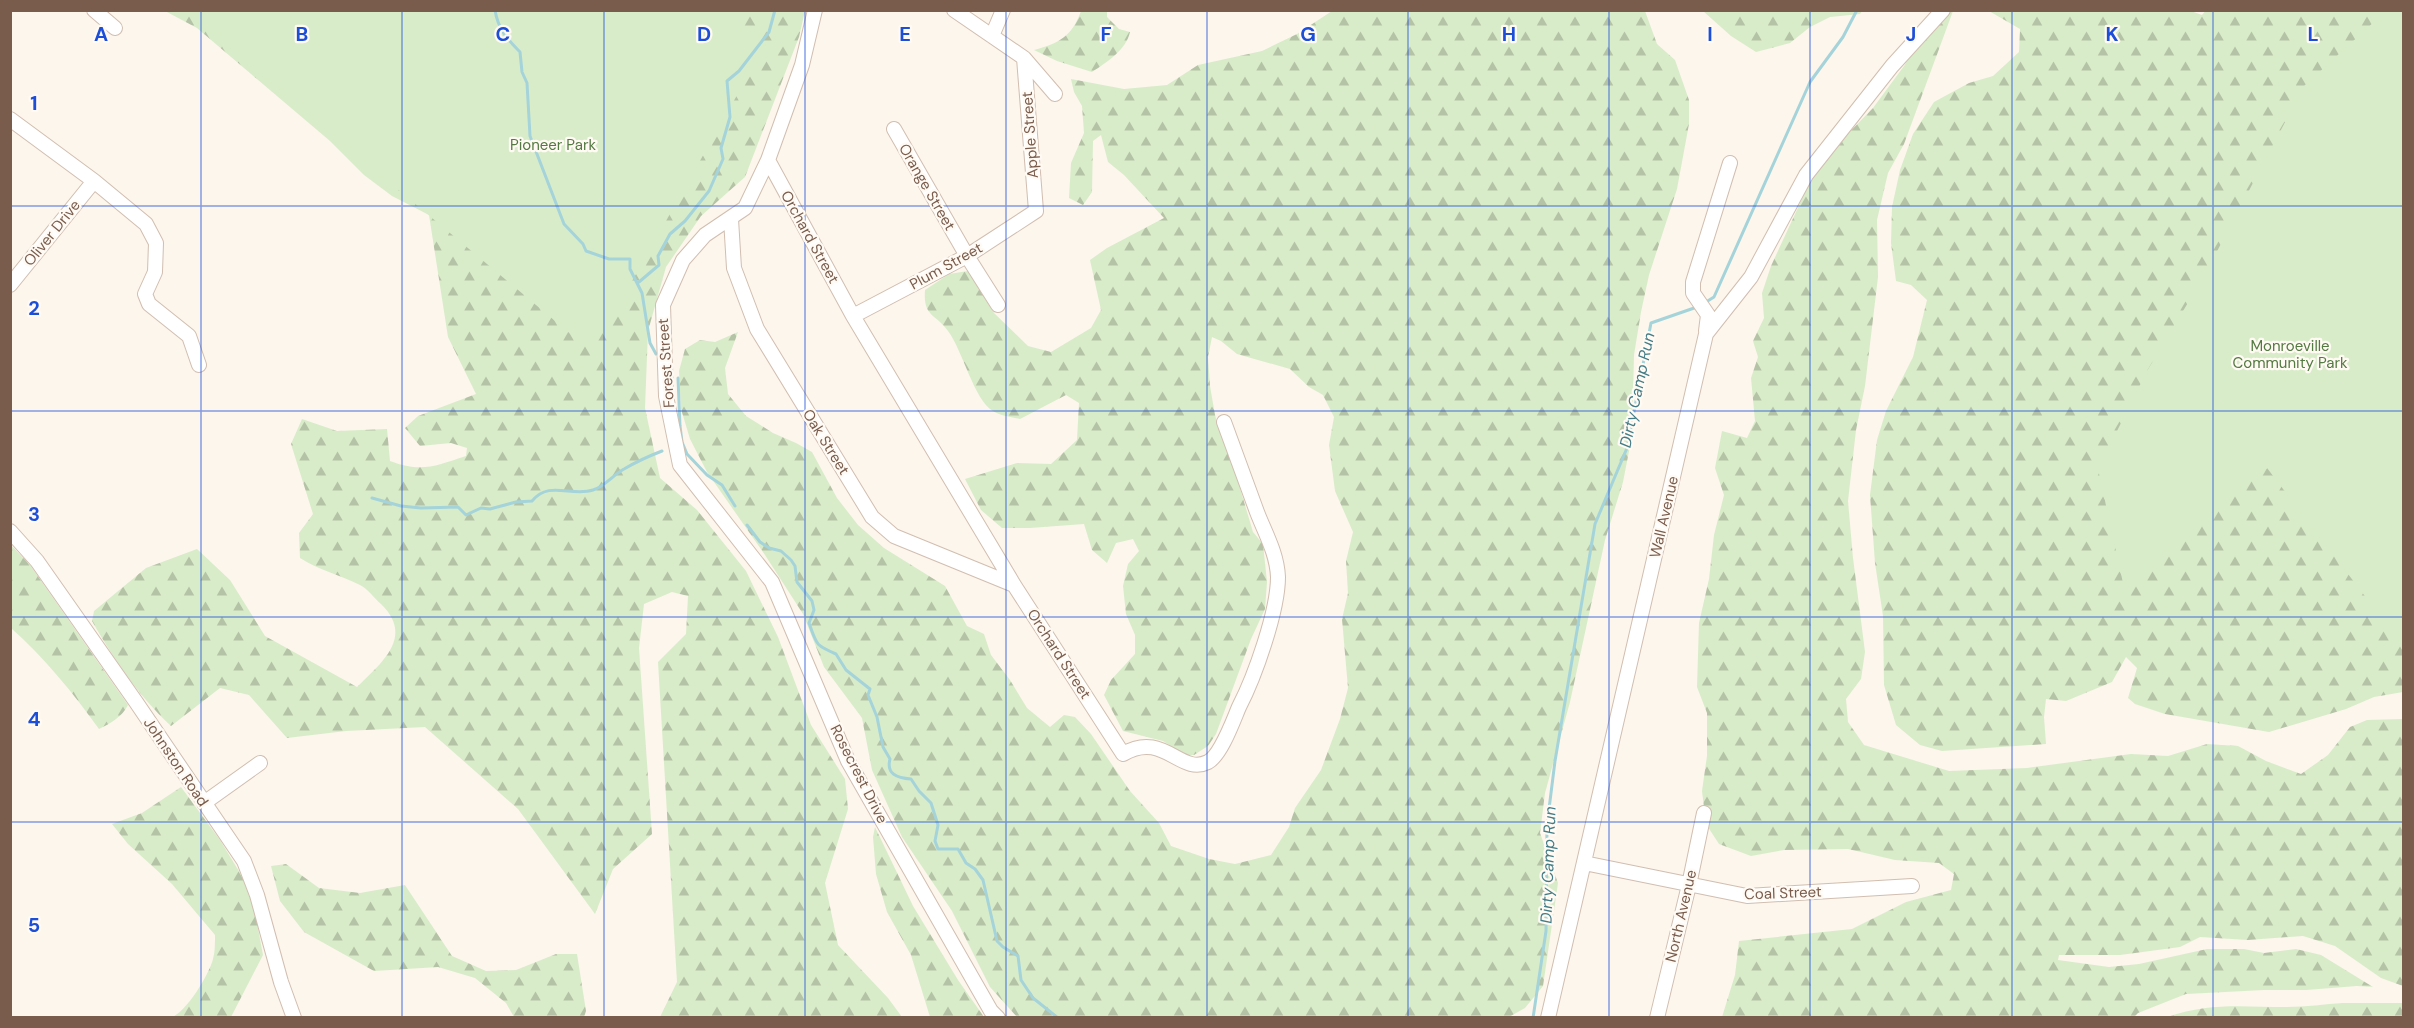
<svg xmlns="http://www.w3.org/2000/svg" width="2414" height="1028" font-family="'DM Sans',sans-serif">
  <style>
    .forest { fill: url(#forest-firs) }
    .park { fill: #d8ecc9 }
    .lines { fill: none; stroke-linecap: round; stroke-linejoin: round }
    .stream { stroke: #a5d3da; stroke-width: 3 }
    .minor-casing { stroke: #d1beb0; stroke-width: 16 }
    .minor { stroke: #fff; stroke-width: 14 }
    .grid { fill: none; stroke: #1d4ed8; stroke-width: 1.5; stroke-opacity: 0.55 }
    .labels { text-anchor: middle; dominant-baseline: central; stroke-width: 4.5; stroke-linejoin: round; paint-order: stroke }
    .street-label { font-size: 15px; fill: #7a5c4d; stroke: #fffaf3 }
    .park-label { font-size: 15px; fill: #537a41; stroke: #fffaf3 }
    .water-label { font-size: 16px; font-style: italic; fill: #437c86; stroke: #fffaf3 }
    .grid-label { font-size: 20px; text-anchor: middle; font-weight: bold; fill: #1d4ed8; stroke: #fffaf3; stroke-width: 4.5; stroke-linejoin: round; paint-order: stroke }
  </style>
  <defs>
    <pattern id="forest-firs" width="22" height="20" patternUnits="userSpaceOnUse" patternTransform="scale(1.5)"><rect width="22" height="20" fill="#d8ecc9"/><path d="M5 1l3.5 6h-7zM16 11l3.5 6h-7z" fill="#b4c2a5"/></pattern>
  </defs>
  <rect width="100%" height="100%" fill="#fdf6ec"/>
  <path class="forest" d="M2188,10l14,5 4,-5 197,1v681l-29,5 -28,12 -77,23 -104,-18 -30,-10 -7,-6 9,-30 -11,-11 -14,25 -46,19 -20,-2 -2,18 2,27 -104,7 -22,-6 -24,-20 -12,-40 -1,-69 -8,-53 -5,-68 7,-55 9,-29 27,-54 14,-57 -16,-15 -15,-4 -5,-38 1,-36 8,-37 13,-36 21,-32 35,-19 24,-7 26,-24 1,-23 -31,-18z
    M165,11h640l-6,26 -54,140 -44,39 -35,51 -18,64 -3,77 15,70 37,32 49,61 32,66 33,88 34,54 3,30 -23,74 13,62 50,53 14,19h-242l17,-35 -19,-320 28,-28 2,-38 -16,-4 -28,12 -5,44 13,186 -39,35 -18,45 -77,-105 -93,-82 -79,4 -59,7 -38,-43 -29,-7 -49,38c-34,-32 -56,-65 -79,-105l2,-10 52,-43 51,-19 33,31 35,56 92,51c24,-24 58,-50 24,-83 -7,-6 -13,-15 -21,-19 -20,-10 -41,-15 -60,-27l-1,-25 14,-19 -22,-70 11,-25 35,12 50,-2 3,32c32,12 45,5 76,-5l1,-8 -16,-5 -31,3 -15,-18 13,-12 58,-22 -28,-57 -19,-122 -37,-19 -28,-21 -34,-34 -133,-113z
    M1081,11h26v6l12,12 11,3c-4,18 -23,30 -38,40l-35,-11 -23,-11c26,-7 38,-14 47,-39z
    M1332,11h313l12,33 18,16 14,40v24l-12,65 -28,86 -8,37 -7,43 -2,81 -9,46 -18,58 -35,162 -25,91 -5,40 18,50 -15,103 -18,22 -16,9h-492l-27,-30 -38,-76 -50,-74 -30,-67 -10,-52 -38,-51 -21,-53 -38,-59 -58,-83 -17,-33 -9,-30 -2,-38 6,-22 15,-9 15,2 23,-10 -13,36 3,26 18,22 27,17 23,10 16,9 25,46 21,27 26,23 61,38 22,40 17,8 7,21 19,25 17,28 23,19 14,-12 11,2 16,17 39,57 29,32 12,23 38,13 26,5 36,-9 18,-28 6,-19 26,-38 19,-51 8,-31 -6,-69 6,-26 -2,-32 7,-29 -18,-41 -6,-46 5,-28 -11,-22 -14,-8 -19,-18 -53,-15 -16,-13 -9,-4 -4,20 2,29 5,29 6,20 10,23 22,74 10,12 4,38 -2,27 -14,30 -35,95 -8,12 -14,9h-10l-21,-14 -40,-10 -19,-36 7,-15 24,-26v-19l-9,-21 -3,-28 5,-22 11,-13 -6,-12 -17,4 -9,20 -15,-13 -8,-26 -54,4h-28l-21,-18 -16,-31 52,-16 34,1 26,-24 2,-37 -13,-8 -46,24c-8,-2 -20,-3 -27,-8 -19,-11 -30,-60 -45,-80 -13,-18 -25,-14 -23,-41l24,-16 19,-3 26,42 34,33 23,6 40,-24 10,-18 -11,-50 17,-12 57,-30 -40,-43 -16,-13 -7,-27 -8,6 -1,51 -9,13 -14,-7 2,-35 13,-30 -2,-27 -8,-14 -3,-13 53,10 43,-4 31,-20 64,-14 35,-17z
    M1703,11h159l-2,3 -30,3 -20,10 -20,16 -34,9 -25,-16z
    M1938,11h15l-49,133 -16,29 -11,47 1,57 -13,109 -9,44 -8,71 5,57 12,94 -4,27 -15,20 2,23 16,23 85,26 78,-3 104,-14 37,2 39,-12 31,2 28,15 35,13 27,-19 22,-28 17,-7 36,-1v267l-22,-8 -46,-32 -32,-10 -55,4 -48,-3 -20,10 -60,8h-61l-1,5 51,7 30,-3 68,-15h37l20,4 32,-4 25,6 52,32 -16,-1 -51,4h-42l-78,4 -48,19 -5,5 -411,-1 13,-42 4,-34 113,-12 54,-27 45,-12 3,-16 -15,-11 -44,-3 -47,-11 -64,1 -33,6 -32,-12 -13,-20 -4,-33 5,-35v-43l-10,-26 2,-64 10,-44 5,-44 10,-40 -9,-27 7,-37 25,7 8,-17 -4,-43 7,-21 -5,-16 11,-23 -2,-25 9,-27 43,-93 19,-24 40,-41 31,-42z
    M10,544l20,21 98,140c-6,12 -17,18 -29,24 -26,-36 -55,-72 -88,-101z
    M181,787l39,53 31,51 12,64 -32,62h-59c14,-5 37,-42 41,-58 2,-7 2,-16 2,-24l-43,-51 -44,-40 -16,-20 30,-11z
    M875,827l38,79 45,74 26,37h-54l-19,-62 -24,-43 -11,-38 -3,-37z
    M286,864l33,24 41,5 45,-8 47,71 34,15 30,-1 40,-16h21l9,57 -2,6h-70l-8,-14 -31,-25 -37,-11 -64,4 -70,-39 -24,-31 -9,-35z
    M2343,1003h59l1,1v13h-236c44,-15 75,-10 120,-10 19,0 38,-3 56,-4z"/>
  <path class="park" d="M2387,10l17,1 -1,635 -136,-178 -144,115 -25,-114 49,-98 57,-95 100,-190z
    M185,11h541l40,33 -174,308z"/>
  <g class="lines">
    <path class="stream" d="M495,10c3,19 12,29 25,42l2,20 5,11 3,53 34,88 19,20 3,7 23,8h21v10l12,24 8,50 6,11
      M639,282l20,-17 -1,-9 12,-22 15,-13 24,-30 14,-32 -2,-11 9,-31 -3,-36 12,-10 30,-39 6,-22
      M1706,302l8,-5 96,-215 33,-45 14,-27
      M678,378l2,48 2,16 5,12 20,21 15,10 13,21
      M372,498l29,8 20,2 37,-1 8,8 15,-7 9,1 26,-7 16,-1c17,-21 39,-4 61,-11 11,-3 20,-15 31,-21 12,-7 25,-13 38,-18
      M747,525l13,17 9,6 12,3 10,9 4,6 2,16 15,19 2,9 -5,13c8,22 6,22 27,31l10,16 24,19 -2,6 9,22 6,30 7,12c-4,15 7,19 21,20l8,12 12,12 7,22 -3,16 3,8h20l8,14 9,6 8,11 14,61 6,6 15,9 3,24 12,18 25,20
      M1533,1018l13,-87 1,-106 8,-64 40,-237 32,-76 24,-125 46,-16"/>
    <g class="minor-casing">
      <path id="minor" d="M94,10l21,18
        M815,10l-13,55 -34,95 -23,48 -40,27 -22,25 -20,45 3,91 14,69 92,117 76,179 143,250 7,7
        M954,10l70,48 31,36
        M992,36l11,-26
        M10,119l84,62 52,43 10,19 -1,29 -10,22 4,10 40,32 10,29
        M894,129l73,127 31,49
        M768,160l85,156 161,269 109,169c41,-24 57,22 85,8 13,-7 25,-41 31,-55 16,-31 39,-96 39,-130 -1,-24 -13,-44 -21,-65 -11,-30 -22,-60 -33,-90
        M731,219l3,49 23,61 115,188 22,19 120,49
        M10,285l84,-104
        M853,316l114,-60 69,-45 -12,-153
        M1706,331l2,-16 -15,-22v-11l37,-119
        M10,531l27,30 99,141 108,159 13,34 24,87 13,36
        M204,803l56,-40
        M1584,863l163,33 165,-10
        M1548,1018l158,-684 45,-57 55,-102 86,-109 51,-56
        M1657,1018l32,-133 15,-72"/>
    </g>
    <use href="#minor" class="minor"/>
  </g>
  <path class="grid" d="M201,10v1008M402,10v1008M604,10v1008M805,10v1008M1006,10v1008M1207,10v1008M1408,10v1008M1609,10v1008M1810,10v1008M2012,10v1008M2213,10v1008M10,206h2394M10,411h2394M10,617h2394M10,822h2394"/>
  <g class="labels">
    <g class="street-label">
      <text transform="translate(1030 135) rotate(-94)">Apple Street</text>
      <text transform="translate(927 187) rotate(60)">Orange Street</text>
      <text transform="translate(52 233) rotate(-51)">Oliver Drive</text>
      <text transform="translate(810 237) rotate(61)">Orchard Street</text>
      <text transform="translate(946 266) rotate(-29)">Plum Street</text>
      <text transform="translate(666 363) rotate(-94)">Forest Street</text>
      <text transform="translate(826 442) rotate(58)">Oak Street</text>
      <text transform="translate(1664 517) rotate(-77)">Wall Avenue</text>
      <text transform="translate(1059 654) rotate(57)">Orchard Street</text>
      <text transform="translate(176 762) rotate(56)">Johnston Road</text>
      <text transform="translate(859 774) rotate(63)">Rosecrest Drive</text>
      <text transform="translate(1783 893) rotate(-2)">Coal Street</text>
      <text transform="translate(1681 916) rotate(-77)">North Avenue</text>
    </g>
    <g class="park-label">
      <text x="553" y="145">Pioneer Park</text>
      <text x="2290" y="346">Monroeville<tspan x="2290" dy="17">Community Park</tspan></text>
    </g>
    <g class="water-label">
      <text transform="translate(1637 390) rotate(-78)">Dirty Camp Run</text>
      <text transform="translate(1548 865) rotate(-88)">Dirty Camp Run</text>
    </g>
  </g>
  <g class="grid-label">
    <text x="101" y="41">A</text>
    <text x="302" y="41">B</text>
    <text x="503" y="41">C</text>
    <text x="704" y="41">D</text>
    <text x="905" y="41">E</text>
    <text x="1106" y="41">F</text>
    <text x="1308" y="41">G</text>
    <text x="1509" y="41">H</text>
    <text x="1710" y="41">I</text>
    <text x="1911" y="41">J</text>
    <text x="2112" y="41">K</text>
    <text x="2313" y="41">L</text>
    <text x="34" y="110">1</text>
    <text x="34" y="315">2</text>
    <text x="34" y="521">3</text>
    <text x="34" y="726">4</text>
    <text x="34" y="932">5</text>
  </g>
  <rect width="2414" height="1028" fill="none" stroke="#7a5c4d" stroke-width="24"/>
</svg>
